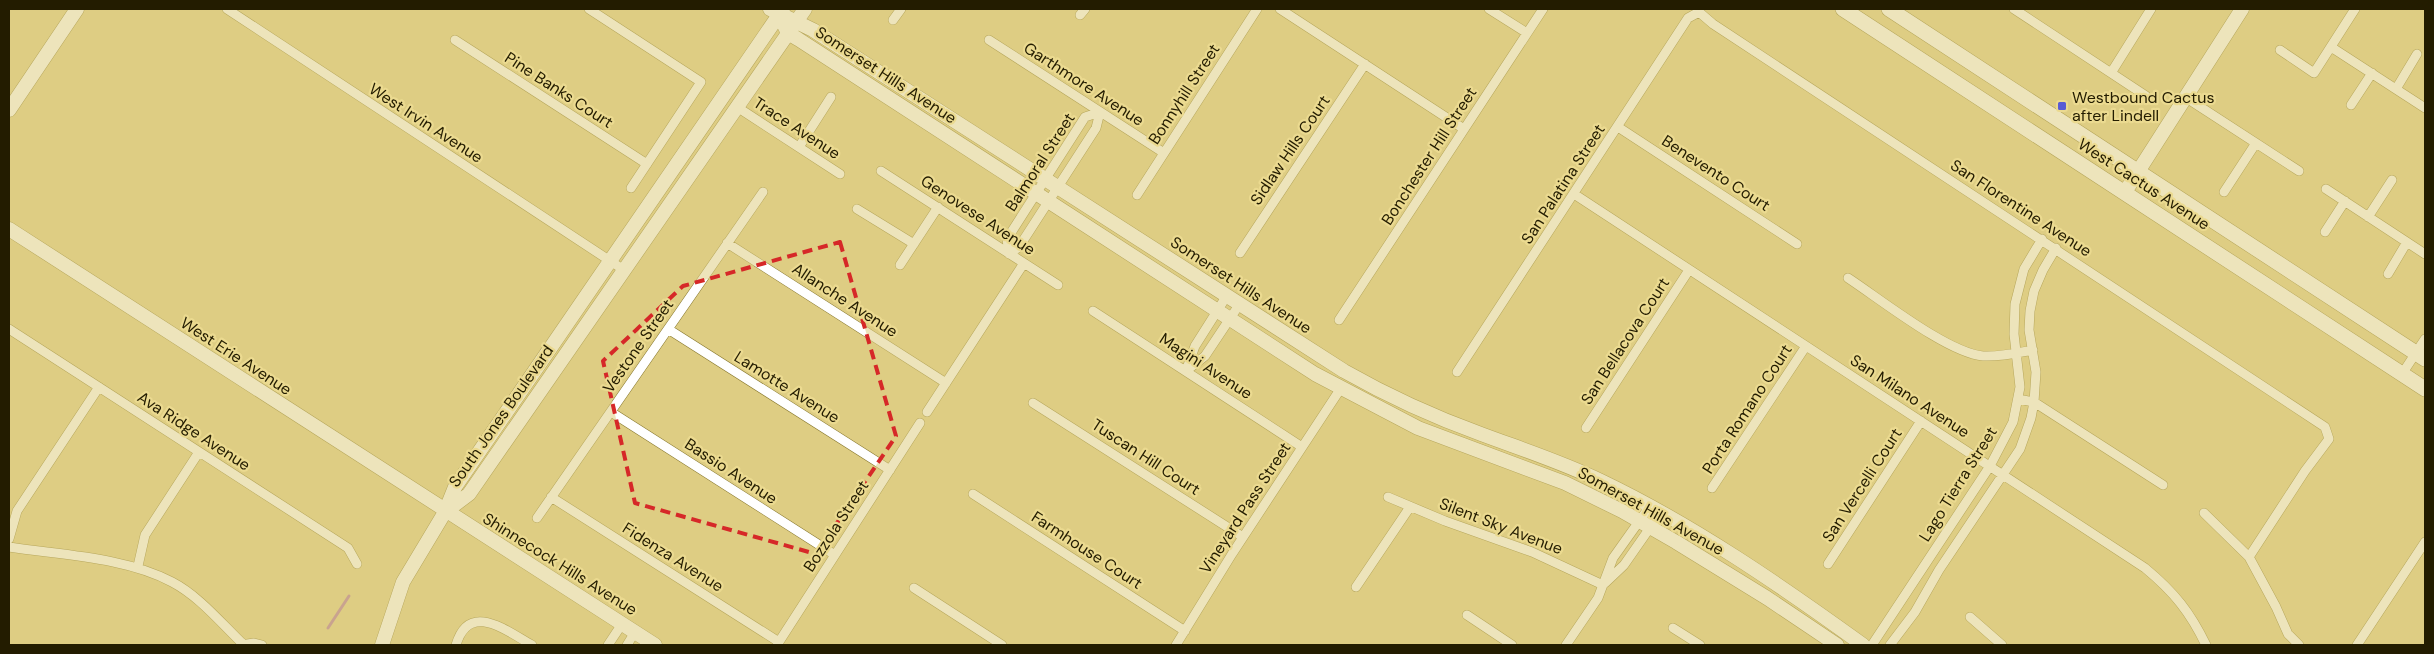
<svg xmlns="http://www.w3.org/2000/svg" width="2434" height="654" font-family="'DM Sans',sans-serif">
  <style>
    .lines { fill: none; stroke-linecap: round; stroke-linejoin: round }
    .stream { stroke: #b06f9e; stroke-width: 3 }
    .street-casing { stroke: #87772c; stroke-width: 10 }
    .secondary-casing { stroke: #87772c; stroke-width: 15 }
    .primary-casing { stroke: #87772c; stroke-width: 16 }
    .street { stroke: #fff; stroke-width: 9 }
    .secondary { stroke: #fff; stroke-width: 14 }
    .primary { stroke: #fff; stroke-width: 15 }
    .marked { fill: none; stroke: #d62828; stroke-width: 4; stroke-dasharray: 10 6; stroke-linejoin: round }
    .poi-dot { fill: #595cd4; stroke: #ebda90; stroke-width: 2 }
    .labels { text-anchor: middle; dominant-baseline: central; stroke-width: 4.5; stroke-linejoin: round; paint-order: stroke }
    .street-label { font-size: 16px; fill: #231c00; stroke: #ebda90 }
    .poi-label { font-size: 16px; fill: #231c00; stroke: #ebda90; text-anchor: start }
  </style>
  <rect width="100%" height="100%" fill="#decd83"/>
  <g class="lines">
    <path class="stream" d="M328,628l21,-32"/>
    <g class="street-casing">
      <path id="street" d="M227,9l397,261
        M589,9l112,73 -70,106
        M1280,9l184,120
        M1489,9l38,24
        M2014,9l132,87
        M1080,15l5,-6
        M893,20l8,-11
        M455,40l192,124
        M989,40l175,113
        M2331,47l94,61
        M2280,50l34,23 41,-64
        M2111,73l40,-64
        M2396,89l21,-35
        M2185,97l114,74
        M2351,105l21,-32
        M737,107l103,67
        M1100,112l-4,16 -77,119 -10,7 -2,-15 78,-122z
        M1618,127l179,117
        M799,147l32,-50
        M881,171l177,114
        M2326,189l99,65
        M2224,192l32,-49
        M1574,194l571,374c29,24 45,44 61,77
        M1137,195l120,-186
        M857,209l57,35
        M2368,217l24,-37
        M2325,232l20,-31
        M727,243l219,140
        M1240,253l125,-189
        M900,265l38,-58
        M2388,274l19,-32
        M1848,278c32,21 100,75 135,78 17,1 34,-3 50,-6
        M1093,311l209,136
        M1339,320l204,-311
        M9,329l339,219 9,16
        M668,329l222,141
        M1186,371l19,-15 34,-51
        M1186,371l9,-25 31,-49
        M1457,372l231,-354 11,-6 14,12 612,403 4,12 -24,32 -56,86
        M2402,374l23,-35
        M2018,399l16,3 129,83
        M1033,403l210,134
        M611,412l224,143
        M927,412l97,-149
        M1586,428l103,-158
        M1712,488l94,-142
        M973,494l212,137
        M551,497l228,145
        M1388,497l57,24 87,31 71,33
        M2204,513l45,44 27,50 12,27 11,11
        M537,518l226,-326
        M9,539l8,-28 82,-124
        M9,547c51,8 117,10 163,35 27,14 49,41 71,62
        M1828,564l93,-143
        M138,566l7,-31 54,-83
        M1605,583l19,-18 37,-53
        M1356,587l54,-80
        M914,588l88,57
        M1467,615l45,30
        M1970,617l32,28
        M1673,628l27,17
        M241,645l13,-2 8,2
        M456,645c13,-44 49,-15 76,0
        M608,645l14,-21
        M627,645l8,-13
        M777,645l143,-222
        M1176,645l56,-91 109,-166
        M1566,645l32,-47 15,-40 37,-52
        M1872,645l118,-179 23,-44 7,-35 -6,-53 1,-30 9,-35 18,-30
        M1890,645l25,-33 24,-42 81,-121 11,-31 3,-16 2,-30 -7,-42 1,-19 4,-20 9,-21 13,-22
        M2357,645l68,-103"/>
    </g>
    <g class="secondary-casing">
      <path id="secondary" d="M770,9l43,21 531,341c44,25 90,46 137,63 40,15 81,28 120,47 92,44 179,104 262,164
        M779,15l9,18 10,6 517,335 103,54 147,55 57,28 54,31 91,56 70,47
        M9,110l68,-101
        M2125,192l117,-183
        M9,229l646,416
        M445,512l24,-18 336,-485
        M382,645l21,-63 42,-70 10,-25 328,-478"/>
    </g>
    <g class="primary-casing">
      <path id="primary" d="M1843,9l582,380
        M1889,9l536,350"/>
    </g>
    <use href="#street" class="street"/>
    <use href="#secondary" class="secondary"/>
    <use href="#primary" class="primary"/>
  </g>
  <path d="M0 0H2434V654H0ZM840,242l56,194 -80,118 -181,-51 -32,-142 80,-75z" fill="#decd83" fill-opacity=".55" fill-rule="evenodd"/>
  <path class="marked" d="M840,242l56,194 -80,118 -181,-51 -32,-142 80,-75z"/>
  <rect class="poi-dot" x="2057" y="101" width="10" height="10" rx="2.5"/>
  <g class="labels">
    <g class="street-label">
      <text transform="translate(886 75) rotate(33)">Somerset Hills Avenue</text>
      <text transform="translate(1084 84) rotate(33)">Garthmore Avenue</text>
      <text transform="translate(559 90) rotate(33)">Pine Banks Court</text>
      <text transform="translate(1184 94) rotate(-57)">Bonnyhill Street</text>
      <text transform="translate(426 123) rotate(33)">West Irvin Avenue</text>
      <text transform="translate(797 128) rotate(33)">Trace Avenue</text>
      <text transform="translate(1290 150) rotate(-56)">Sidlaw Hills Court</text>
      <text transform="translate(1429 156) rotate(-57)">Bonchester Hill Street</text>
      <text transform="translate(1040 162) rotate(-57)">Balmoral Street</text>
      <text transform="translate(1716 173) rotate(33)">Benevento Court</text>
      <text transform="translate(1563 184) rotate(-57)">San Palatina Street</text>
      <text transform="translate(2144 184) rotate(33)">West Cactus Avenue</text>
      <text transform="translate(2021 208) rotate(33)">San Florentine Avenue</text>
      <text transform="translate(978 215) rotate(33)">Genovese Avenue</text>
      <text transform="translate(1241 285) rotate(33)">Somerset Hills Avenue</text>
      <text transform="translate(845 300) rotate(33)">Allanche Avenue</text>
      <text transform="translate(1625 341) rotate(-57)">San Bellacova Court</text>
      <text transform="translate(638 346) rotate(-55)">Vestone Street</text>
      <text transform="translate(236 356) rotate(33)">West Erie Avenue</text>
      <text transform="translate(1206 366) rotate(33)">Magini Avenue</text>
      <text transform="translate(787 387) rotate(32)">Lamotte Avenue</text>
      <text transform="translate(1910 396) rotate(33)">San Milano Avenue</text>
      <text transform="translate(1747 409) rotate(-57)">Porta Romano Court</text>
      <text transform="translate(501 416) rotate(-55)">South Jones Boulevard</text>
      <text transform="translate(194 431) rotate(33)">Ava Ridge Avenue</text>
      <text transform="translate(1146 457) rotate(33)">Tuscan Hill Court</text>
      <text transform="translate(731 471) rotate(33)">Bassio Avenue</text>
      <text transform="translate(1958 484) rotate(-58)">Lago Tierra Street</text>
      <text transform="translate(1862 485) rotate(-57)">San Vercelli Court</text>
      <text transform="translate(1245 508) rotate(-57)">Vineyard Pass Street</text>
      <text transform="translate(1651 511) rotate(29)">Somerset Hills Avenue</text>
      <text transform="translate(836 526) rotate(-57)">Bozzola Street</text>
      <text transform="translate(1501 526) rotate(21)">Silent Sky Avenue</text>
      <text transform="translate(1087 550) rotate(33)">Farmhouse Court</text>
      <text transform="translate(673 557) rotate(32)">Fidenza Avenue</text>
      <text transform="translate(560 564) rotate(32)">Shinnecock Hills Avenue</text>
    </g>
    <g class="poi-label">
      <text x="2072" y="97">Westbound Cactus<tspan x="2072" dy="18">after Lindell</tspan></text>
    </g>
  </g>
  <rect width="2434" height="654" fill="none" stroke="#231c00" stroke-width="20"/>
</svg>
